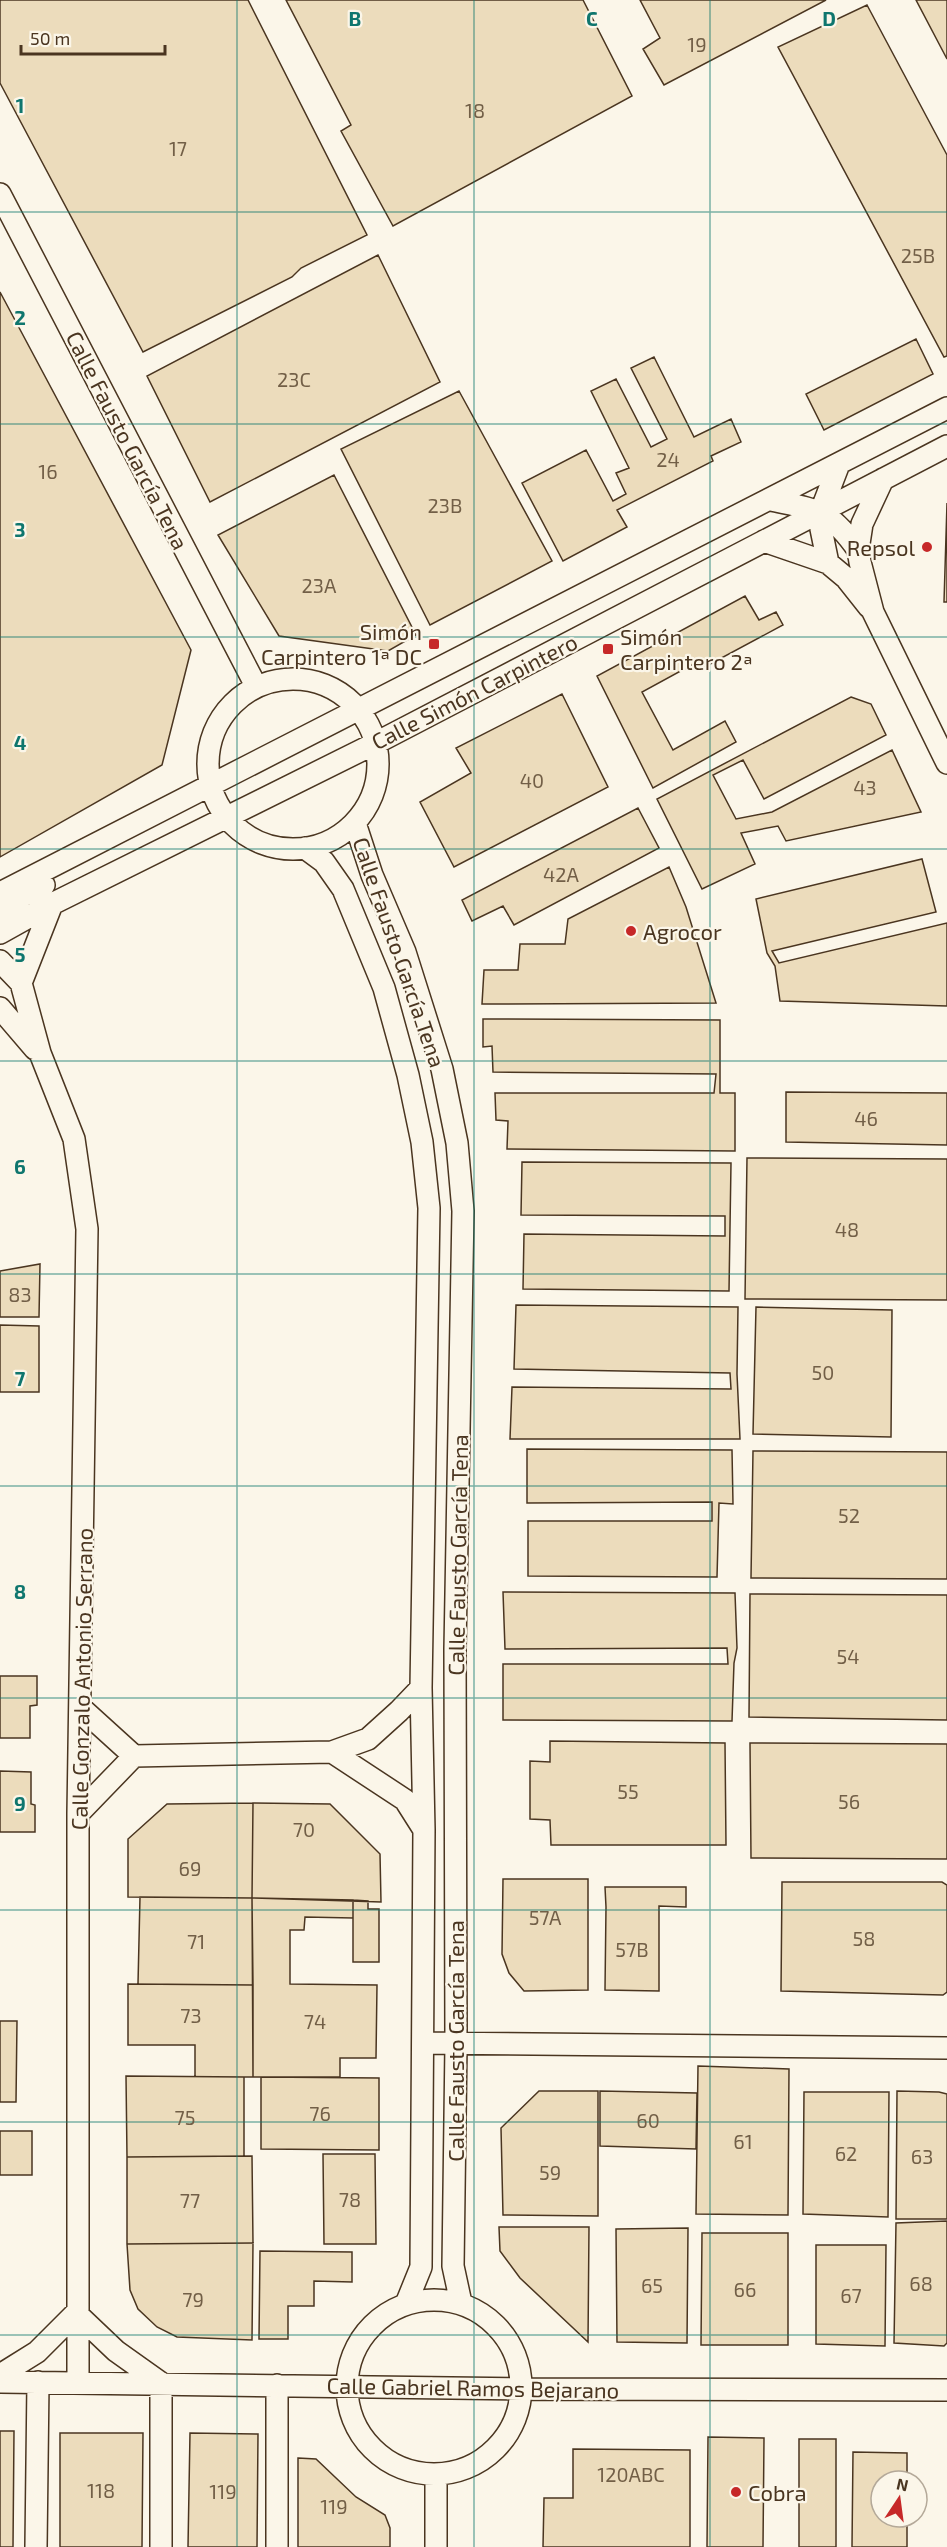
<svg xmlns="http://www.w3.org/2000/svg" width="947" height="2547" font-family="'Exo 2',sans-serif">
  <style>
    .building { fill: #ecdcbc; stroke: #4a3520; stroke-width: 1.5 }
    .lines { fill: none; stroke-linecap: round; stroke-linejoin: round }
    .minor-casing { stroke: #4a3520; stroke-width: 24 }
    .minor { stroke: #fbf6e9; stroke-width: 21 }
    .grid { fill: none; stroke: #0f766e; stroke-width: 1.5; stroke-opacity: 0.55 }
    .poi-dot { fill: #c62828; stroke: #fbf6e9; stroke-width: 2 }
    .labels { text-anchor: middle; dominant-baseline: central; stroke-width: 4.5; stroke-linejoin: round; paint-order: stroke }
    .number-label { font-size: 20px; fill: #725f47 }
    .street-label { font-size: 22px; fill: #4a3520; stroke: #fbf6e9 }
    .poi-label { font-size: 22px; fill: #4a3520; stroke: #fbf6e9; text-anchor: start }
    .grid-label { font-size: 20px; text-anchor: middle; font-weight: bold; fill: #0f766e; stroke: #fbf6e9; stroke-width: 4.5; stroke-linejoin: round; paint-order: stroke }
  </style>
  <rect width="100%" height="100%" fill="#fbf6e9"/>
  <path class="building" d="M0,0h248l119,235 -66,33 -9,9 -149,75 -143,-269z
    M286,0h297l49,96 -239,130 -52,-95 10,-6z
    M640,0h186l-162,85 -21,-36 17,-11z
    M916,0h31v59z
    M867,5l80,150v201l-3,1 -166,-310z
    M378,255l62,127 -230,120 -63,-126z
    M0,292l191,358 -29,115 -162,92z
    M916,339l17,35 -109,56 -18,-36z
    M654,357l40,80 37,-18 10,23 -30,14 2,5 -96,49 10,17 -64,34 -41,-78 64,-33 27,51 13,-7 -10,-21 13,-5 -38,-77 25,-12 35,68 16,-8 -36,-71z
    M459,391l93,170 -122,64 -89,-176z
    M334,475l82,160 -28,16 -109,-15 -61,-101z
    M947,503v99h-3z
    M745,596l14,24 17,-8 7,13 -82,44 -4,-7 -55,30 31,58 52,-29 11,21 -83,46 -56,-112z
    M562,694l46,93 -154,80 -34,-65 51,-29 -15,-25z
    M851,697l20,7 15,31 -122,64 -21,-39 -30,15 23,44 36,-7 120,-62 29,62 -135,29 -8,-15 -37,7 14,31 -53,25 -45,-90z
    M638,808l21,40 -145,77 -11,-19 -31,15 -10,-21z
    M922,859l14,53 -164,39 7,12 168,-40v83l-167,-5 -5,-35 -8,-13 -11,-54z
    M669,867l17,40 30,96 -234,1 2,-34h34l2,-26h45l3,-25z
    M483,1019l237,1v73h15v58l-228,-2 1,-28 -12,-1 -1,-27h219l2,-19 -223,-2 -1,-26 -9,1z
    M786,1092l161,1v52l-161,-3z
    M747,1158l200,1v141l-202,-1z
    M522,1162l209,1 -2,128 -206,-2 1,-55 201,2v-20l-204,-1z
    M40,1264l-1,53h-39v-46z
    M516,1305l222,2 -1,67 3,65h-230l2,-52 219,2 -1,-16 -216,-4z
    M756,1307l136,3 -1,127 -138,-3z
    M0,1325l39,1v66h-39z
    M527,1449l205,1 1,54 -14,-1 -2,74 -189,-1v-55h184v-19l-185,1z
    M753,1451l194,1v127l-196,-1z
    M503,1592l232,1 2,55 -3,15 -2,58 -229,-1v-56h225l-1,-16 -222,1z
    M750,1594l197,1v125l-198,-3z
    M0,1676h37v29l-7,1v32h-30z
    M550,1741l175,2 1,102h-175l-1,-25 -20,-1v-58l20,1z
    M750,1743l197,1v115l-196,-1z
    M0,1771l31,1v32l4,1v27h-35z
    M253,1803l-1,95 -124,-1v-58l39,-35z
    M253,1803l77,1 50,50 1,48 -129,-4z
    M503,1879h85v111l-64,1 -15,-18 -7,-19z
    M782,1882h160l5,3v107l-4,3 -162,-4z
    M605,1887h81v20l-27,-1v85l-54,-1 1,-83z
    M140,1897l112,1 1,87 -115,-1z
    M252,1898l101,2v18l-48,-1 -1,13h-14v54l87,1 -1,73h-36v19h-87z
    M353,1900l15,1v8h11v53h-26z
    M128,1984l125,1v92h-58v-32h-67z
    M0,2021h17l-1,81h-16z
    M698,2066l91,3 -1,146 -92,-1z
    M126,2076l118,1v79l-117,1z
    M261,2077l118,1v72l-118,-1z
    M539,2091h59v125l-95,-1 -2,-87z
    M600,2091l97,2 -1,56 -96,-3z
    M897,2091l42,1 8,2v125h-51z
    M804,2092h85l-1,125 -85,-3z
    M0,2131h32v44h-32z
    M323,2154h52l1,90h-52z
    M252,2156l1,87 -126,1v-87z
    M947,2221v122l-3,3 -50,-3 2,-120z
    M499,2227h90l-1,115 -68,-64 -20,-27z
    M688,2228l-1,115 -70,-1 -1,-113z
    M702,2233h86v112h-87z
    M253,2243l-1,97 -75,-3 -20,-10 -19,-18 -8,-19 -3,-46z
    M816,2245h70l-1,101 -69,-2z
    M260,2251l92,1v30l-38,-1v25h-26v33h-29z
    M0,2431h14l-1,116h-13z
    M60,2433h83l-1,114h-82z
    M190,2433l68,1 -1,113h-69z
    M708,2437l56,1 -1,109h-56z
    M799,2439h37v108h-37z
    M573,2449l117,1v97h-147l1,-49h29z
    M853,2452l54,1v28h-26v36h26v30h-55z
    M298,2458l18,1 40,38 29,18 5,13v19h-92z"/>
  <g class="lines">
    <g class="minor-casing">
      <path id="minor" d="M0,194l256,492
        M883,479l-21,45 -4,26 2,12 13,50 74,151
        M771,500c46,10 58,9 87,50
        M764,541l64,22 18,15 23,29
        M828,563l-7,-34v-18l18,-47
        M208 764a85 85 0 1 1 170 0a85 85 0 1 1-170 0Z
        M355,823l17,52 33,77 37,117 15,74 6,68 -8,438 1,395 -3,222 8,37
        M305,848l19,14 19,27 41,99 24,87 14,67 7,66 -8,480 3,142 -3,437 -15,37
        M0,893l947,-485
        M0,918l23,-22 21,-11
        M0,933l52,-29 324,-161 571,-297
        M0,961l21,22 19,70 34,86 13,90 -9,585v568
        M21,983l31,-79
        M0,1008l35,41
        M80,1707l54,49 198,-4 36,-13 31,-28 22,-23
        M332,1752l73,48 19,30
        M78,1814l56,-58
        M423,2043l524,5
        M347 2387a87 87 0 1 1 174 0a87 87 0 1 1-174 0Z
        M0,2375l37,-23 39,-39 40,38 45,32v164
        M0,2382l523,7 424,1
        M277,2385v162
        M36,2547l2,-165
        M436,2547v-72"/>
    </g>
    <use href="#minor" class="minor"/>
  </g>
  <path class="grid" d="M237,0v2547M474,0v2547M710,0v2547M0,212h947M0,424h947M0,637h947M0,849h947M0,1061h947M0,1274h947M0,1486h947M0,1698h947M0,1910h947M0,2122h947M0,2335h947"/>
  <g class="poi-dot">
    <circle cx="927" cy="547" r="6"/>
    <rect x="428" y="638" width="12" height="12" rx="3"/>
    <rect x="602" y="643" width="12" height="12" rx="3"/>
    <circle cx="631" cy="931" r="6"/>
    <circle cx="736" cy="2492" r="6"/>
  </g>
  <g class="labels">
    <g class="number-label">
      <text x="697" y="44">19</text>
      <text x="475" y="110">18</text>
      <text x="178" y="148">17</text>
      <text x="918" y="255">25B</text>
      <text x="294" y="379">23C</text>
      <text x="668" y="459">24</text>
      <text x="48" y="471">16</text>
      <text x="445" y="505">23B</text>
      <text x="319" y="585">23A</text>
      <text x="532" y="780">40</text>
      <text x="865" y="787">43</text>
      <text x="561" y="874">42A</text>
      <text x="866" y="1118">46</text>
      <text x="847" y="1229">48</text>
      <text x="20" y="1294">83</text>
      <text x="823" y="1372">50</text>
      <text x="849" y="1515">52</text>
      <text x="848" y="1656">54</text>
      <text x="628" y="1791">55</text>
      <text x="849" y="1801">56</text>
      <text x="304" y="1829">70</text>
      <text x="190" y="1868">69</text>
      <text x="545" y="1917">57A</text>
      <text x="864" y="1938">58</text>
      <text x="196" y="1941">71</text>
      <text x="632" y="1949">57B</text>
      <text x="191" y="2015">73</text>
      <text x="315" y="2021">74</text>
      <text x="320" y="2113">76</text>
      <text x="185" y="2117">75</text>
      <text x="648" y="2120">60</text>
      <text x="743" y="2141">61</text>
      <text x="846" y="2153">62</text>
      <text x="922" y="2156">63</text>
      <text x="550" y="2172">59</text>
      <text x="350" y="2199">78</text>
      <text x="190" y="2200">77</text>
      <text x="921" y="2283">68</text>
      <text x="652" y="2285">65</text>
      <text x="745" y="2289">66</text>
      <text x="851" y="2295">67</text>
      <text x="193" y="2299">79</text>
      <text x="631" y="2474">120ABC</text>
      <text x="101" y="2490">118</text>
      <text x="223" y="2491">119</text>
      <text x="334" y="2506">119</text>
    </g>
    <g class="street-label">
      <text transform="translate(128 440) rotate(63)">Calle Fausto García Tena</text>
      <text transform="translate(474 691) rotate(-27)">Calle Simón Carpintero</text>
      <text transform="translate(400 952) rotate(71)">Calle Fausto García Tena</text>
      <text transform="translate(457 1555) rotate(-89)">Calle Fausto García Tena</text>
      <text transform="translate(81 1679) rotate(-89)">Calle Gonzalo Antonio Serrano</text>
      <text transform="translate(455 2041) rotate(-90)">Calle Fausto García Tena</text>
      <text transform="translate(473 2387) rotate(1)">Calle Gabriel Ramos Bejarano</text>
    </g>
    <g class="poi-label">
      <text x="915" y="547" text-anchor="end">Repsol</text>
      <text x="422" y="631" text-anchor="end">Simón<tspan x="422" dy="25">Carpintero 1ª DC</tspan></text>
      <text x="620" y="636">Simón<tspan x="620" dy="25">Carpintero 2ª</tspan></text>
      <text x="643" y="931">Agrocor</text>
      <text x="748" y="2492">Cobra</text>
    </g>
  </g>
  <g class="grid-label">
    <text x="355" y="26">B</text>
    <text x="592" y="26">C</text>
    <text x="829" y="26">D</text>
    <text x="20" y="113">1</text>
    <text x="20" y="325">2</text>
    <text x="20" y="537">3</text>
    <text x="20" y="750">4</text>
    <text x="20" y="962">5</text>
    <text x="20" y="1174">6</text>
    <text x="20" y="1386">7</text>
    <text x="20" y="1599">8</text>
    <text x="20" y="1811">9</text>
  </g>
  <g transform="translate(899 2499) rotate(13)"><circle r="28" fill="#fbf6e9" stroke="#b4a999" stroke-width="1.5"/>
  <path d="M0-4.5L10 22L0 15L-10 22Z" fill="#c62828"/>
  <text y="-9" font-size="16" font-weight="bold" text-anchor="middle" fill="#4a3520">N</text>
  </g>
  <path d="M21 45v9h144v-9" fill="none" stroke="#4a3520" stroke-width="3"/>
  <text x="30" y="45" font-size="18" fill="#4a3520" stroke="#fbf6e9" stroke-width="4.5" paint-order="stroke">50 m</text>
</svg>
